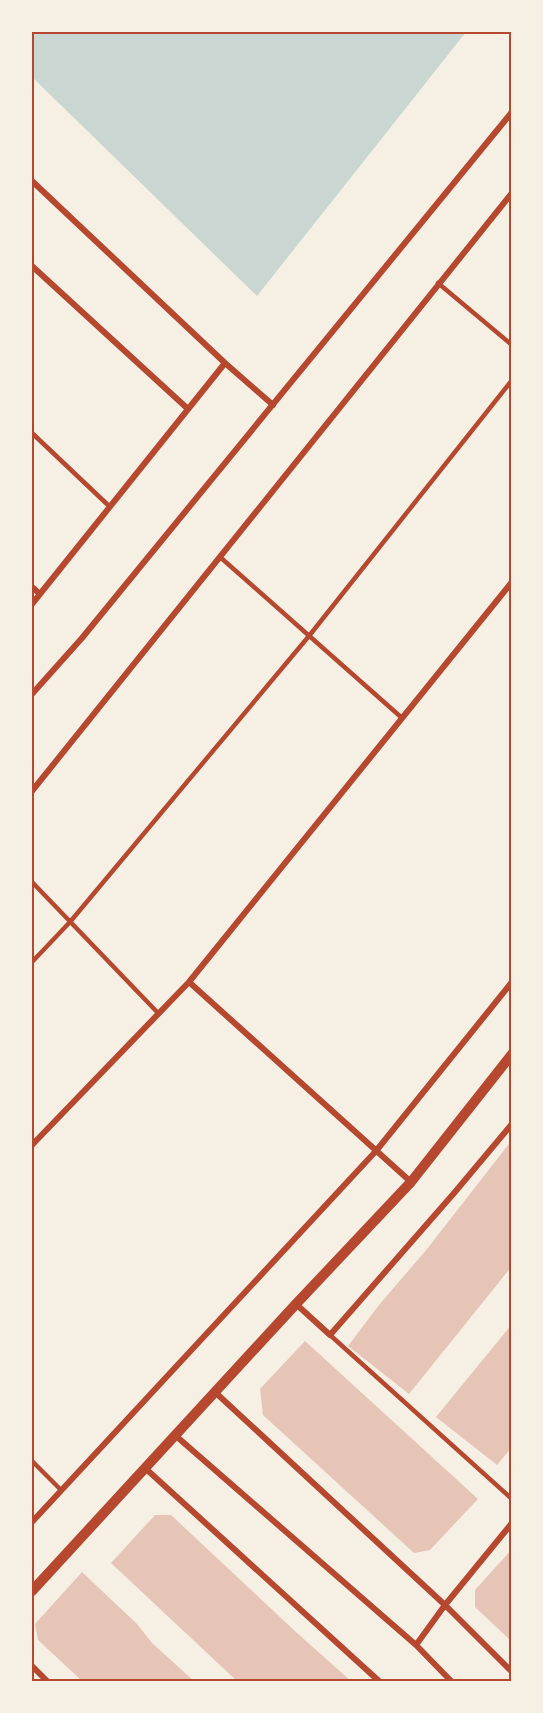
<svg xmlns="http://www.w3.org/2000/svg" width="543" height="1713" font-family="'Nunito Sans',sans-serif">
  <style>
    .water { fill: #c9d6d2 }
    .building { fill: #e6c5b7 }
    .lines { fill: none; stroke-linecap: round; stroke-linejoin: round }
    .service { stroke: #b5482f; stroke-width: 4.5 }
    .minor { stroke: #b5482f; stroke-width: 6 }
    .tertiary { stroke: #b5482f; stroke-width: 10 }
    .neatline { fill: none; stroke: #b5482f; stroke-width: 2 }
  </style>
  <rect width="100%" height="100%" fill="#f6efe4"/>
  <path class="water" d="M32,32h434l-209,264 -225,-219z"/>
  <path class="building" d="M512,1140v126l-103,128 -61,-48 31,-41 48,-56z
    M512,1324v123l-15,18 -61,-48z
    M305,1341l173,158 -48,51 -16,3 -151,-138 -3,-26z
    M155,1515h16l125,117 56,50h-114l-127,-119z
    M512,1549v93l-37,-35v-17z
    M82,1572l55,52 15,19 43,39 -113,-1 -44,-41 -3,-16z"/>
  <g class="lines">
    <path class="service" d="M438,283l74,62
      M32,433l77,73
      M220,557l182,161
      M32,882l126,131
      M32,962l38,-40 239,-286 203,-256
      M330,1335l182,164
      M32,1461l29,29"/>
    <path class="minor" d="M32,181l193,182 48,42
      M32,266l156,143
      M32,587l8,7
      M32,604l193,-241
      M32,694l50,-56 430,-526
      M32,791l480,-598
      M189,982l222,200
      M32,1145l157,-163 323,-400
      M296,1304l34,31 125,-143 57,-68
      M216,1393l229,212 67,67
      M176,1436l240,209 36,37
      M145,1468l235,214
      M32,1522l344,-371 136,-169
      M416,1645l29,-40 67,-82
      M32,1666l16,16"/>
    <path class="tertiary" d="M32,1591l264,-287 115,-122 101,-128"/>
  </g>
  <rect width="543" height="1713" fill="none" stroke="#f6efe4" stroke-width="66"/>
  <rect x="33" y="33" width="477" height="1647" class="neatline"/>
</svg>
